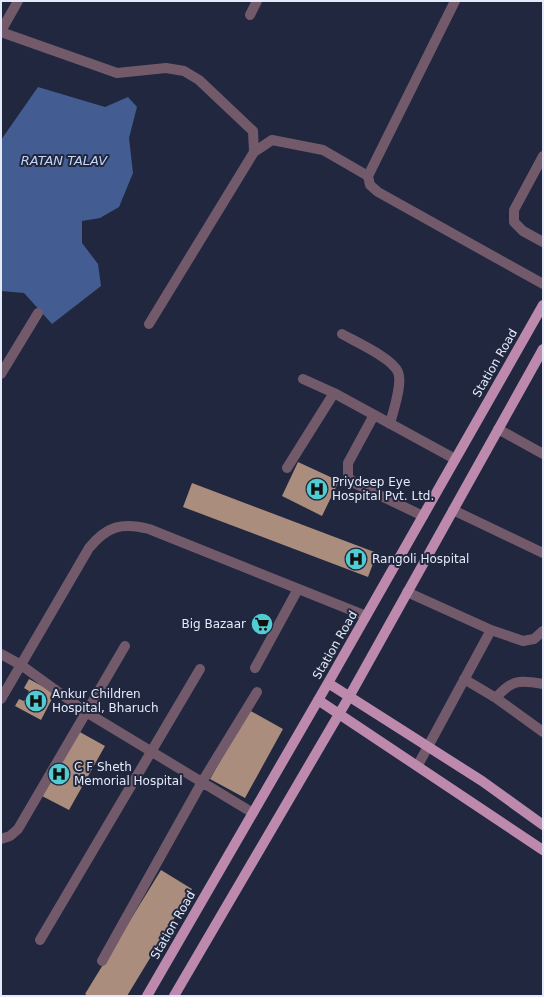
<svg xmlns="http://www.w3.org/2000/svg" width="544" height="997" font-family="'DejaVu Sans',sans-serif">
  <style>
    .water { fill: #435c92 }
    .building { fill: #aa8d7c }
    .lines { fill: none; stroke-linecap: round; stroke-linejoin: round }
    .minor { stroke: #735a6b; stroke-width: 10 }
    .major { stroke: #bd8aae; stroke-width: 10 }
    .labels { text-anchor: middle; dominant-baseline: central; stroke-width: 4; stroke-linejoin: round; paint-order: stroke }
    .street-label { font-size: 12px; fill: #e4eaf9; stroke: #20273e }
    .poi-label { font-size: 12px; fill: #e4eaf9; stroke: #20273e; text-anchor: start }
    .water-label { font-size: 13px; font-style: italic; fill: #c4d4f5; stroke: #20273e }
  </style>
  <rect width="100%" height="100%" fill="#20273e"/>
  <path class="water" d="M38,87l67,20 23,-10 9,10 -8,31 4,35 -14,34 -19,11 -18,3v22l16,21 3,22 -49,38 -28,-31 -23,-2v-151z"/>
  <path class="building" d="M298,462l41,19 -17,35 -40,-20z
    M192,483l185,70 -9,24 -185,-70z
    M29,679l26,14 -14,27 -26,-14 4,-7 5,2 5,-10 -5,-3z
    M249,710l34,19 -38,69 -35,-19z
    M78,731l27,15 -36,64 -27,-14z
    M161,870l31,19 -65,107h-38l-4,-2z"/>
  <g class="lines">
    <path class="minor" d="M455,1l-87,175 2,9 8,7 165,92
      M250,15l7,-14
      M1,31l17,-30
      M1,32l116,41 49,-5 18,3 15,9 54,51 1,21 -105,172
      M254,152l18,-12 51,10 45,26
      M543,156l-29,54v12l9,9 20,11
      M342,334c14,8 50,24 56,38 5,12 -5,39 -8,52
      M1,374l37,-61
      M303,379l31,14 121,66
      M374,415l-26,48v14l6,6 69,33
      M498,429l45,25
      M287,468l47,-75
      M453,510l90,43
      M407,592l84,38 32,11 11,-2 9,-8
      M1,654l20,11 65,47 167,101
      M255,668l43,-79
      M464,679l32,19 47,34
      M496,698c16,-19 24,-18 47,-14
      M1,699l88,-151c18,-22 33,-26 60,-19l217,87
      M418,765l73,-135
      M1,839l9,-3 8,-7 107,-183
      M40,940l160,-271
      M102,961l100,-179 55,-90"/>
    <path class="major" d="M328,683l154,98 61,44
      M318,700l225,150
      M147,996l181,-313 215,-378
      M174,996l175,-299 194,-348"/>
  </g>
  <defs>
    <g id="hospital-disc" transform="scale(1.15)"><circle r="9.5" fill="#51ccd2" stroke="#20273e"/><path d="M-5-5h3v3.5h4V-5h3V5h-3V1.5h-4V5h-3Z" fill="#111"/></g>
    <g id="supermarket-disc" transform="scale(1.15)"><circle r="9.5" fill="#51ccd2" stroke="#20273e"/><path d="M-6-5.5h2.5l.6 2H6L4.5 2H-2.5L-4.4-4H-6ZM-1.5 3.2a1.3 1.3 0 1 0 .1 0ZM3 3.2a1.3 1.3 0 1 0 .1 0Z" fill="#111"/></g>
  </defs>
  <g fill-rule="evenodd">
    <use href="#hospital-disc" x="317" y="489"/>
    <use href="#hospital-disc" x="356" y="559"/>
    <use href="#supermarket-disc" x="262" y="624"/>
    <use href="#hospital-disc" x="36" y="701"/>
    <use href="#hospital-disc" x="59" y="774"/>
  </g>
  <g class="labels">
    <g class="street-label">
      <text transform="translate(495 363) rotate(-60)">Station Road</text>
      <text transform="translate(335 645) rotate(-60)">Station Road</text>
      <text transform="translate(173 925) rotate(-60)">Station Road</text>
    </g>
    <g class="poi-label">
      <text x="332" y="482">Priydeep Eye<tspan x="332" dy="14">Hospital Pvt. Ltd.</tspan></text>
      <text x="372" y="559">Rangoli Hospital</text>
      <text x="246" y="624" text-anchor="end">Big Bazaar</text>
      <text x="52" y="694">Ankur Children<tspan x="52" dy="14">Hospital, Bharuch</tspan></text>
      <text x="74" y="767">C F Sheth<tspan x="74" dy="14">Memorial Hospital</tspan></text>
    </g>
    <g class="water-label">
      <text x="64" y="160">RATAN TALAV</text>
    </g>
  </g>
  <rect width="544" height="997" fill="none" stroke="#e4eaf9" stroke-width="4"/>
</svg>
